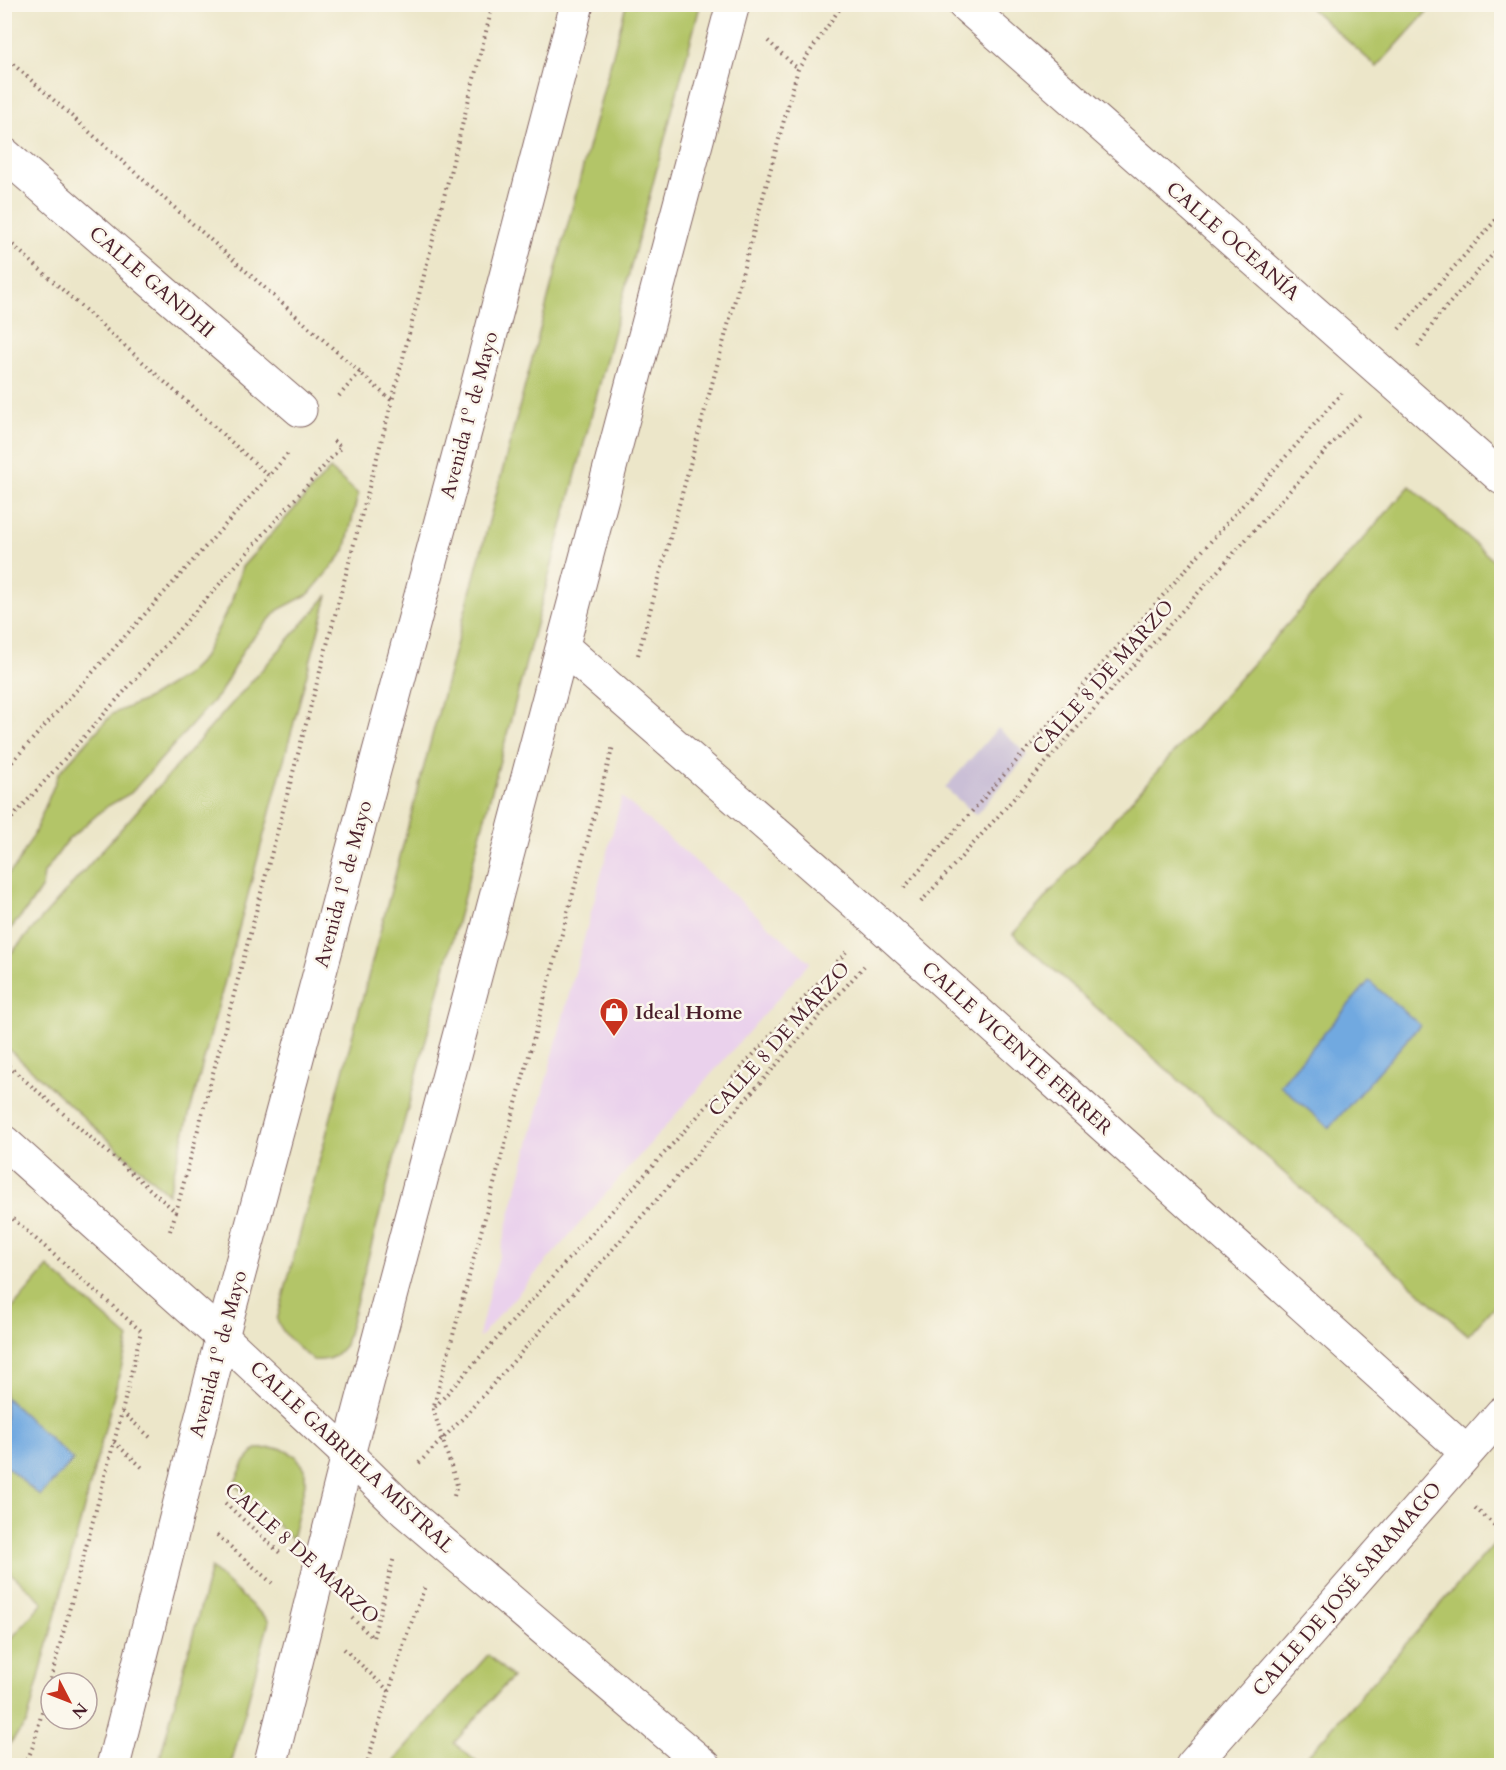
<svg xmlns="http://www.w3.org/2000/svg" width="1506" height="1770" font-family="Cardo,serif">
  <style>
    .built { fill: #ead1ec }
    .industrial { fill: #cabfd6 }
    .green { fill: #b3c568; stroke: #7e724a; stroke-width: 1.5 }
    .water { fill: #71a9e0; stroke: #5e6486; stroke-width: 1.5 }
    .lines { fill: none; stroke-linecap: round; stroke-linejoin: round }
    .minor-casing { stroke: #836562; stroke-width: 35 }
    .tertiary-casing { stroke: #836562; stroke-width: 35 }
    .path { stroke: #836562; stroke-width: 4; stroke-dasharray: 1.5 4.5; stroke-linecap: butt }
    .minor { stroke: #fff; stroke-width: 33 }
    .tertiary { stroke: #fff; stroke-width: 33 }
    .labels { text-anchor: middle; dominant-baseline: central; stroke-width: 5; stroke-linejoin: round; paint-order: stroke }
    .street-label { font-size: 20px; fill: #4a1f2b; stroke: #fbf7ec }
    .poi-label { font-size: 20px; font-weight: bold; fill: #4a1f2b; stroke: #fbf7ec; text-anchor: start }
  </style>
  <rect width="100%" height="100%" fill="#fbf7ec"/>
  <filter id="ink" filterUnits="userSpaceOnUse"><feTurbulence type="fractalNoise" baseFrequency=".0167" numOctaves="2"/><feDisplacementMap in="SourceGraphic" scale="12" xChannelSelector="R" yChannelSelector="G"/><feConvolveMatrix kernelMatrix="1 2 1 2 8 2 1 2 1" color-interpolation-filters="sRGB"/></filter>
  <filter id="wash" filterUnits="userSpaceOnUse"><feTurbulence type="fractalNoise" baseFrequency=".008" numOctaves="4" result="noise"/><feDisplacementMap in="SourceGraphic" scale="24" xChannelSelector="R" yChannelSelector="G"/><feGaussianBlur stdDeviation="1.35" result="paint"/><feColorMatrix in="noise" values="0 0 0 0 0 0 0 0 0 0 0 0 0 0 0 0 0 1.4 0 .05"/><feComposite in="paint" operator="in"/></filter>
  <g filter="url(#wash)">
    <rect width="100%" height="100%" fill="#ece6c9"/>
    <path class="built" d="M622,797l188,165 -332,377 14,-57z"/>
    <path class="industrial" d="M998,728l30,27 -52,60 -31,-27z"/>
    <path class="green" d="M626,5l74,1 -355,1339c-11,13 -15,16 -32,15 -14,-12 -29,-23 -36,-40z
      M1307,5h126l-56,62z
      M330,469l28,25 -13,57 -36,43 -31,16 -33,37 -25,46 -89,100 -25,14 -38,33 -24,33 -2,14 -14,21 -23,27v-58l11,-11 18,-32 25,-61 53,-59 35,-15 39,-24 17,-17 28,-55 11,-36z
      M1410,486l91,81 1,730 -34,38 -455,-401z
      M328,595l-160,599 -163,-148v-86z
      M48,1267l81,71 -102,385 -22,26v-103l38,-44 -38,-34v-13l7,-10 -8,-7 1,-221z
      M280,1448l16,8 9,13v15l-13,55 -58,-55 10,-21 12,-14z
      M1501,1536v229h-202z
      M211,1568l58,53 -38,144h-73z
      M488,1655l24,22 -58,66 26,22h-90z"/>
    <path class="water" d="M1369,981l51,44 -91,103 -49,-43z
      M5,1397l68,63 -33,36 -35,-31z"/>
  </g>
  <g filter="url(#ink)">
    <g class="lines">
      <g class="minor-casing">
        <path id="minor" d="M964,4l538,474
          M4,154l296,256
          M564,648l311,272 591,532
          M4,1142l218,195 126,118 58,57 299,254
          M1192,1766l310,-353"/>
      </g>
      <g class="tertiary-casing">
        <path id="tertiary" d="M113,1766l109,-429 256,-954 99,-379
          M270,1766l78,-311 385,-1451"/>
      </g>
      <path class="path" d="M768,41l30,28
        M4,56l388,345 101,-397
        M4,237l265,239 21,-25
        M1399,329l103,-116
        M1418,346l21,-31 63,-71
        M339,396l21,-24
        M638,655l160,-586 45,-65
        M4,771l265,-295
        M4,827l337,-380 -10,-8
        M904,888l438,-495
        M921,902l425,-474 16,-15
        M4,1062l172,150 216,-811
        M4,1211l137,120 -19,81 -89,334 -8,20
        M170,1231l6,-19
        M435,1407l411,-455
        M122,1412l30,27
        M114,1442l31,28
        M419,1463l44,-45 401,-452
        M454,1496l3,-11 -24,-76 180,-663
        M225,1503l55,50
        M1475,1508l27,24
        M217,1535l55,48
        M352,1618l21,20 21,-81
        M344,1649l45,42
        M366,1766l40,-129 20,-53"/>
      <use href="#minor" class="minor"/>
      <use href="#tertiary" class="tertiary"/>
    </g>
  </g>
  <defs>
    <g id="shop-pin" transform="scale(1.5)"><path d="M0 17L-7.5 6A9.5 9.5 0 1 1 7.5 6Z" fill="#c8321e" stroke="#fbf7ec"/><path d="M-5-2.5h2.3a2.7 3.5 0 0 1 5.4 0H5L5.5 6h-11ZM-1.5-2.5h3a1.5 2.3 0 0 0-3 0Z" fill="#fff"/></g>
  </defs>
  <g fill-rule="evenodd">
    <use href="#shop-pin" x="614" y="1012"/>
  </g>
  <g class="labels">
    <g class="street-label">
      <text transform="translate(1233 241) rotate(41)">CALLE OCEANÍA</text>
      <text transform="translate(152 282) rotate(41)">CALLE GANDHI</text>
      <text transform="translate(469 415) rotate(-75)">Avenida 1º de Mayo</text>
      <text transform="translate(1103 677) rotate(-48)">CALLE 8 DE MARZO</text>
      <text transform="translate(343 884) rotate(-75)">Avenida 1º de Mayo</text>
      <text transform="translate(779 1039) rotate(-48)">CALLE 8 DE MARZO</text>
      <text transform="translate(1017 1048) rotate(42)">CALLE VICENTE FERRER</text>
      <text transform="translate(218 1354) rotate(-75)">Avenida 1º de Mayo</text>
      <text transform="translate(352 1457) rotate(43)">CALLE GABRIELA MISTRAL</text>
      <text transform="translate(302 1553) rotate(42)">CALLE 8 DE MARZO</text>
      <text transform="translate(1347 1589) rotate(-49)">CALLE DE JOSÉ SARAMAGO</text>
    </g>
    <g class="poi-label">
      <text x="635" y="1012">Ideal Home</text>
    </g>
  </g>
  <rect width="1506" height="1770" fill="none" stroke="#fbf7ec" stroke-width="24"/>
  <g transform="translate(69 1701) rotate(132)"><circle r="28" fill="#fbf7ec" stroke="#b4a19f" stroke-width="1.5"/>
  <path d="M0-4.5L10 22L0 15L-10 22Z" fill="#c8321e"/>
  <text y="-9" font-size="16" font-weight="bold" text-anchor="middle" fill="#4a1f2b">N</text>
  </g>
</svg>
